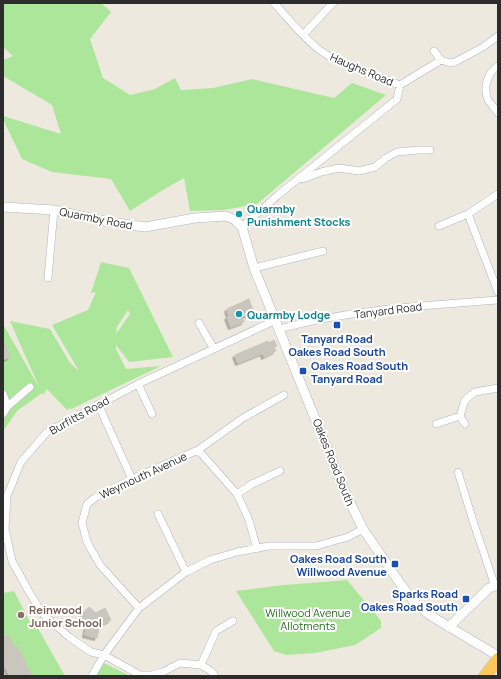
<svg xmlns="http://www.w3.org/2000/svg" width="501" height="679" font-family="Manrope,sans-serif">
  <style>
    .green { fill: #ace69a; fill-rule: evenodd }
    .building { fill: #c9c7bd; stroke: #cac5b8; filter: url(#shadow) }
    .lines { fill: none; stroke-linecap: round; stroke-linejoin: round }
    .minor-casing { stroke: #b2b3c0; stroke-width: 8 }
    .tertiary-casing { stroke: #b2b3c0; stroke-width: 10 }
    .trunk-casing { stroke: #c8c8c8; stroke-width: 13 }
    .minor { stroke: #fff; stroke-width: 7 }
    .tertiary { stroke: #fff; stroke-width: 9 }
    .trunk { stroke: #fac85b; stroke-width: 12 }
    .culture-dot { fill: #0f9aa8; stroke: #fff; stroke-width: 1.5 }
    .transit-dot { fill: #1a4fb4; stroke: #fff; stroke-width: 1.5 }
    .education-dot { fill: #8d6e63; stroke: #fff; stroke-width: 1.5 }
    .labels { text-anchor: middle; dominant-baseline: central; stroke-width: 4; stroke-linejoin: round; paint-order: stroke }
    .street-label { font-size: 11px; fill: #2c2c2c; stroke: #fff }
    .culture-label { font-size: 11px; font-weight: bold; fill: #0d838f; stroke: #fff; text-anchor: start }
    .transit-label { font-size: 11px; font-weight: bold; fill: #164399; stroke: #fff; text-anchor: end }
    .education-label { font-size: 11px; font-weight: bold; fill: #785e54; stroke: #fff; text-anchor: start }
    .park-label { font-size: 11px; fill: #226d19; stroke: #fff }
  </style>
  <defs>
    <filter id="shadow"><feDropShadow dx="-2.5" dy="2.5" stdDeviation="0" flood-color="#0004"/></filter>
  </defs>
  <rect width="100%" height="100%" fill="#eee9df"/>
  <path class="green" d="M3,3h98l10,9 -21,27 13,39 27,17 25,-6 20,-11 6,12 32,-2 39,-9 82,19 18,-15 34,12 -129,109 -34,6 -33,1 -6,-33 -21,12 -33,21 -19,-32 -59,-7 -30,-13 -19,-40v-3l58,18 -9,-29 -49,-29v-16l10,-4 -10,-9z
    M101,262l28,6 44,89 -44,5 -13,-17v4l10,20 35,-3 -92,44 2,-3 -4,3 -20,-21 -4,6 -1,-2 -25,18 -14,20v-107l37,65 -30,-68 40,8 20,34 9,8 -27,-46 36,-15 8,-18 -5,1zM128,310l2,4 -14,20 1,-7z
    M347,580l34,41v7l-26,17 -40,8 -29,2 -12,-4 -38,-60 48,-6z
    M14,591l17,33 4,-1 30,53h-33l-14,-29 -8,4 -7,-13v-45z
    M100,661l30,15h-38z"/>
  <path class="building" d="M249,299l5,14 -12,4 2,5 -13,5 -4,-10 2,-1 -2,-7z
    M3,340l7,17 -7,3z
    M274,340l3,6 -3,1 2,4 -12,6 -1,-4 -25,10 -3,-8 33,-14 1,2z
    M89,607l7,6 9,-5 6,12 -8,4 -4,5 -2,9 -12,-3 2,-11 -7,-6z
    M8,635l7,13 3,-1 14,29h-22l-7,-14v-24z"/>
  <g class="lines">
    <g class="minor-casing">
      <path id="minor" d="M303,35l30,-32
        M441,60l9,3 5,-1 28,-15 15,-11
        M498,66c-11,7 -15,22 -10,34 3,4 7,9 10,13
        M400,85l41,-25 -7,-9
        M303,179l18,-7 18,-4 20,3 16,-4 11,-9 11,-6 21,-2h12
        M468,214l30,78
        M439,226l29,-12 30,-20
        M242,227l36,-32 119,-96 3,-14c-26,-10 -56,-18 -79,-34 -18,-13 -32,-32 -47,-48
        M254,268l69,-17
        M48,278l6,-68
        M199,323l15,26
        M279,329c72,-20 146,-23 219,-29
        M138,384l14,30
        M3,394l5,12
        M98,404l34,75
        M3,414l5,-8 22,-19
        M436,424l24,-8
        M465,424l-5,-8 5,-16 10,-8 23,-4
        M198,450l39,44 12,26 8,29
        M458,472l16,52 21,62
        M237,494l15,-10 28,-13
        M158,514l28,58
        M139,608l-39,-43 -13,-23 -5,-19 5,-19 9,-7 36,-18 66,-29 45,-32 41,-23
        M201,665l15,-34 17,-10
        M92,676l12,-21 35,-47 47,-36 24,-12 27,-8 32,-6h47l32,-9 15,-8
        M215,676l-4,-5 -10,-6 -21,-2 -17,9 -11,3h-12l-36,-20 -13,-3 -22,-15 -27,-24 -14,-23 -16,-29 -7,-32 2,-33 14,-34 26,-30 91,-48 138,-64"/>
    </g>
    <g class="tertiary-casing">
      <path id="tertiary" d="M3,207l51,3 55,12 36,5 50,-9 31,-2 9,4 7,7 12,41 90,222 19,39 39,57 14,18 15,12 67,40
        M449,627l40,-39 9,-3"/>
    </g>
    <g class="trunk-casing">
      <path id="trunk" d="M485,676l13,-17"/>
    </g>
    <use href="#minor" class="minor"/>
    <use href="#tertiary" class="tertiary"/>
    <use href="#trunk" class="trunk"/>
  </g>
  <g class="culture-dot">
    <circle cx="239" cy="214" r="4"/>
    <circle cx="239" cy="314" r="4"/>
  </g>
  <g class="transit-dot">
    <rect x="333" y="321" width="8" height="8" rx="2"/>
    <rect x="299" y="367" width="8" height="8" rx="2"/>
    <rect x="391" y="560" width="8" height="8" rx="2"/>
    <rect x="462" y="595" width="8" height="8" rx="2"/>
  </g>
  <circle class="education-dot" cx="21" cy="615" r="4"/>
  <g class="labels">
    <g class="street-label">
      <text transform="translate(362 69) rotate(23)">Haughs Road</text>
      <text transform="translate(96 218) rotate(11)">Quarmby Road</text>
      <text transform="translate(388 310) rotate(-7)">Tanyard Road</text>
      <text transform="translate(79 415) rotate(-29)">Burfitts Road</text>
      <text transform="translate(334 462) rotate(68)">Oakes Road South</text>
      <text transform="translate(143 475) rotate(-25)">Weymouth Avenue</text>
    </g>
    <g class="culture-label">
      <text x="247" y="208">Quarmby<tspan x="247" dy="13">Punishment Stocks</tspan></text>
      <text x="247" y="314">Quarmby Lodge</text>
    </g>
    <g class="transit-label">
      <text x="337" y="338" text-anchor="middle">Tanyard Road<tspan x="337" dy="13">Oakes Road South</tspan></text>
      <text x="311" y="365" text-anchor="start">Oakes Road South<tspan x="311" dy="13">Tanyard Road</tspan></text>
      <text x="387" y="558">Oakes Road South<tspan x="387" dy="13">Willwood Avenue</tspan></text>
      <text x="458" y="593">Sparks Road<tspan x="458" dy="13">Oakes Road South</tspan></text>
    </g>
    <g class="education-label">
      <text x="29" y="609">Reinwood<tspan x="29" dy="13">Junior School</tspan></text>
    </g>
    <g class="park-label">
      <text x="308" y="612">Willwood Avenue<tspan x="308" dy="13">Allotments</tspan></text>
    </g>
  </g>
  <rect width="501" height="679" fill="none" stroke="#2c2c2c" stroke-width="8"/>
</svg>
